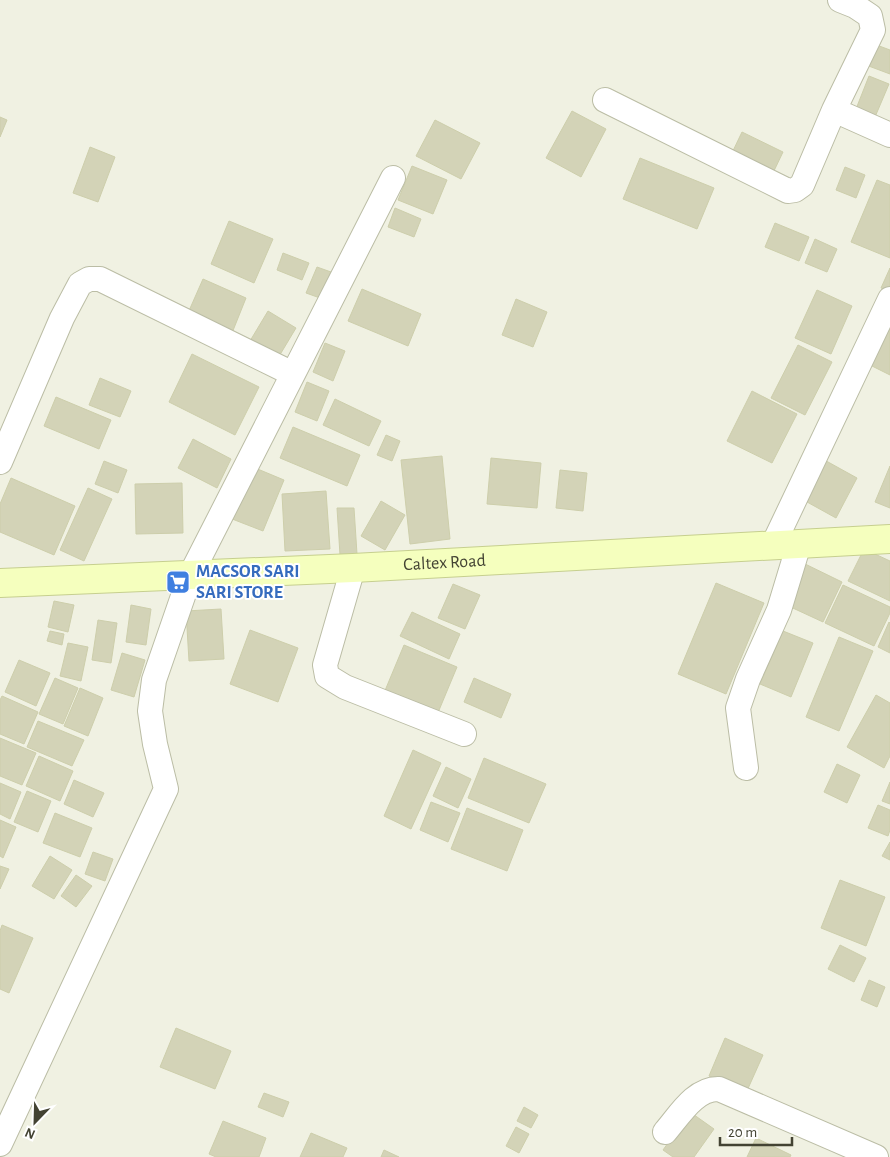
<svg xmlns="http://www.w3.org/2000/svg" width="890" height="1157" font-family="'Alegreya Sans',sans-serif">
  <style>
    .building { fill: #d3d3b7; stroke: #cdceab }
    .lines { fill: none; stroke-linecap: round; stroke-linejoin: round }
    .street-casing { stroke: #bbbda5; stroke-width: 26 }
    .secondary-casing { stroke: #c6cf8f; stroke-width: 30 }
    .street { stroke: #fff; stroke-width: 24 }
    .secondary { stroke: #f5ffbe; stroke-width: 28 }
    .labels { text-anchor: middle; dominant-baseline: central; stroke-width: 4; stroke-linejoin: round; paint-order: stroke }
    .street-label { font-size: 18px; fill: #434333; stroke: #fff }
    .shop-label { font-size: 18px; font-weight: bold; fill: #366cbe; stroke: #fff; text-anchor: start }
  </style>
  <rect width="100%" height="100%" fill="#f0f1e2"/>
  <path class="building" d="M874,44l16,6v24l-24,-9z
    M869,76l20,8 -14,33 -19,-8z
    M572,111l34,18 -25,48 -35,-19z
    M0,117l7,3 -7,17z
    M435,120l45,23 -19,36 -45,-23z
    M742,132l41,20 -11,23 -41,-20z
    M90,147l25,10 -17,45 -25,-9z
    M640,158l74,30 -17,41 -74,-30z
    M412,166l35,14 -14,34 -35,-14z
    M845,167l20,8 -9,23 -20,-8z
    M877,180l13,5v73l-39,-16z
    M395,208l26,11 -7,18 -26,-10z
    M229,221l44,18 -19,44 -43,-19z
    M775,223l34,14 -10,24 -34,-14z
    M815,239l22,10 -10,23 -22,-9z
    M283,253l26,10 -7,17 -25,-10z
    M317,267l14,5 -11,26 -14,-5z
    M890,268v23l-9,-3z
    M203,279l43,19 -14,35 -44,-20z
    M362,289l59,25 -13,32 -60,-25z
    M817,290l35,16 -21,48 -36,-16z
    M516,299l31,13 -14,35 -31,-12z
    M268,311l28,17 -18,30 -28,-17z
    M890,312v63l-28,-14z
    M325,343l20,8 -12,30 -20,-9z
    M798,345l34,17 -27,53 -34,-17z
    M192,354l67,33 -24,48 -66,-33z
    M100,378l31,13 -11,26 -31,-12z
    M307,382l22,9 -12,30 -22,-9z
    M752,391l45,23 -25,49 -45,-22z
    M56,397l55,23 -12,29 -55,-23z
    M335,399l46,22 -12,25 -46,-21z
    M293,427l67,28 -13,31 -67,-28z
    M386,435l14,6 -8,20 -15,-6z
    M193,439l38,20 -14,29 -39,-20z
    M442,456l8,83 -40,5 -9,-84z
    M819,457l38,21 -21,40 -38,-21z
    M491,458l50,5 -4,45 -50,-4z
    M104,461l23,9 -9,23 -23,-9z
    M248,465l36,15 -21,51 -36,-14z
    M890,466v42l-15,-6z
    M560,470l27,3 -4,38 -27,-3z
    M11,478l64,28 -21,49 -54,-23v-28z
    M182,483l1,50 -47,1 -1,-50z
    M88,488l24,11 -28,62 -24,-11z
    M326,491l4,58 -45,2 -3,-57z
    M381,501l24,14 -20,35 -24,-14z
    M337,508h17l3,46 -17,1z
    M864,549l26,12v40l-42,-20z
    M801,562l41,20 -19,40 -41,-19z
    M716,583l48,20 -38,91 -48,-20z
    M453,584l27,11 -15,34 -27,-11z
    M843,585l47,22v6l-16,33 -49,-23z
    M54,601l20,4 -6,27 -20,-5z
    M131,605l20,4 -5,36 -20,-3z
    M221,609l3,50 -35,2 -3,-50z
    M412,612l48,22 -11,25 -49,-23z
    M98,620l19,3 -6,40 -19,-3z
    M889,622l1,1v30l-12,-6z
    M250,630l48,18 -20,54 -48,-18z
    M50,631l14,3 -2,11 -15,-4z
    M783,631l30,12 -22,54 -31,-13z
    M839,637l34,14 -34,80 -33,-14z
    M68,643l20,4 -7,34 -21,-5z
    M404,645l53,22 -20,48 -53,-22z
    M122,653l23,7 -11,37 -23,-7z
    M19,660l31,13 -14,33 -31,-14z
    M55,678l23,10 -15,36 -24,-10z
    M474,678l37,16 -10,24 -37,-16z
    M80,688l23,10 -15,38 -24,-10z
    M876,695l14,8v53l-6,12 -37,-21z
    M2,696l36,16 -14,32 -24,-10v-34z
    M38,721l46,19 -12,26 -45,-19z
    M0,738l36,15 -14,32 -22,-9z
    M413,750l28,13 -30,66 -27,-13z
    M39,756l34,15 -13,30 -34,-15z
    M484,758l62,26 -17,39 -61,-25z
    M837,764l23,11 -13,28 -23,-11z
    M446,767l25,12 -13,29 -25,-12z
    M74,780l30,13 -11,24 -29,-13z
    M890,782v22l-8,-3z
    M0,783l21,9 -11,27 -10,-5z
    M27,791l24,10 -13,31 -24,-10z
    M431,802l29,11 -12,29 -28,-12z
    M878,805l12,5v20l-2,6 -20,-8z
    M467,808l56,22 -16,41 -56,-22z
    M55,813l37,15 -12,29 -37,-14z
    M0,820l16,7 -13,31 -3,-2z
    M890,842v18l-8,-4z
    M93,852l20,7 -8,22 -20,-7z
    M50,856l22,14 -18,29 -22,-13z
    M0,866l9,3 -9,20z
    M76,875l16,11 -16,21 -15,-11z
    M840,880l45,17 -19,49 -45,-18z
    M2,925l31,13 -24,55 -9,-4v-58z
    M840,945l26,13 -12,24 -26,-13z
    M869,980l16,7 -8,20 -16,-7z
    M176,1028l55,23 -16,38 -55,-22z
    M725,1038l38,17 -17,38 -37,-17z
    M264,1093l25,9 -6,15 -25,-10z
    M524,1107l14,8 -7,13 -14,-7z
    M690,1112l24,17 -20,28h-21l-10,-7z
    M223,1121l43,17 -7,19h-43l-7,-3z
    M516,1127l13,7 -10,19 -13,-7z
    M311,1133l36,15 -4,9h-43z
    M756,1138l35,17 -1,2h-43z
    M384,1150l15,7h-18z"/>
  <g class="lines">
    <g class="street-casing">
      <path id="street" d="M840,0l15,6 15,10 3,14 -39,80 56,25
        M605,100l183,91 7,-1 7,-5 32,-75
        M0,462l62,-144 18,-34 9,-5h11l193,95
        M773,545l117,-246
        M353,568l-28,97 2,11 18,11 119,47
        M746,768l-8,-60 10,-29 31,-69 20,-66
        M665,1132c14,-16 30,-44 54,-43l157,68
        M0,1144l166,-355 -11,-45 -5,-33 4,-31 36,-104 203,-398"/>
    </g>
    <g class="secondary-casing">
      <g id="secondary">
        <path id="s1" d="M0,583l353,-15 537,-29"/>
      </g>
    </g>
    <use href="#street" class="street"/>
    <use href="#secondary" class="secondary"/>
  </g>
  <defs>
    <g id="supermarket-square" transform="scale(1.25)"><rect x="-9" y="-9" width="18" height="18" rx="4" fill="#3f7fe0" stroke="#fff"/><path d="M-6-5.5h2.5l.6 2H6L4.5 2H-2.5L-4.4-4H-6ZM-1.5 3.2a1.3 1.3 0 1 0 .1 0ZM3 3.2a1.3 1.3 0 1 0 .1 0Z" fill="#fff"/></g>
  </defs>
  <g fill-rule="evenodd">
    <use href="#supermarket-square" x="178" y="582"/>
  </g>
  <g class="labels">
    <g class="street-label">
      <text stroke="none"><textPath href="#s1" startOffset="445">Caltex Road</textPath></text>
    </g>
    <g class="shop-label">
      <text x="196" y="572">MACSOR SARI<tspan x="196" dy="21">SARI STORE</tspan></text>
    </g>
  </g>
  <g transform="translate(35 1122) rotate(203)" stroke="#ffffff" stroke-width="4" paint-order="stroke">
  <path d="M0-4L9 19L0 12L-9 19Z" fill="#434333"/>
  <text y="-8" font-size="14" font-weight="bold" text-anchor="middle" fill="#434333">N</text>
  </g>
  <path d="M720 1137v8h72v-8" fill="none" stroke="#434333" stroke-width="2.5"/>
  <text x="728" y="1137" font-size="15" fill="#434333" stroke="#ffffff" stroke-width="4" paint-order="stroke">20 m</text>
</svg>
